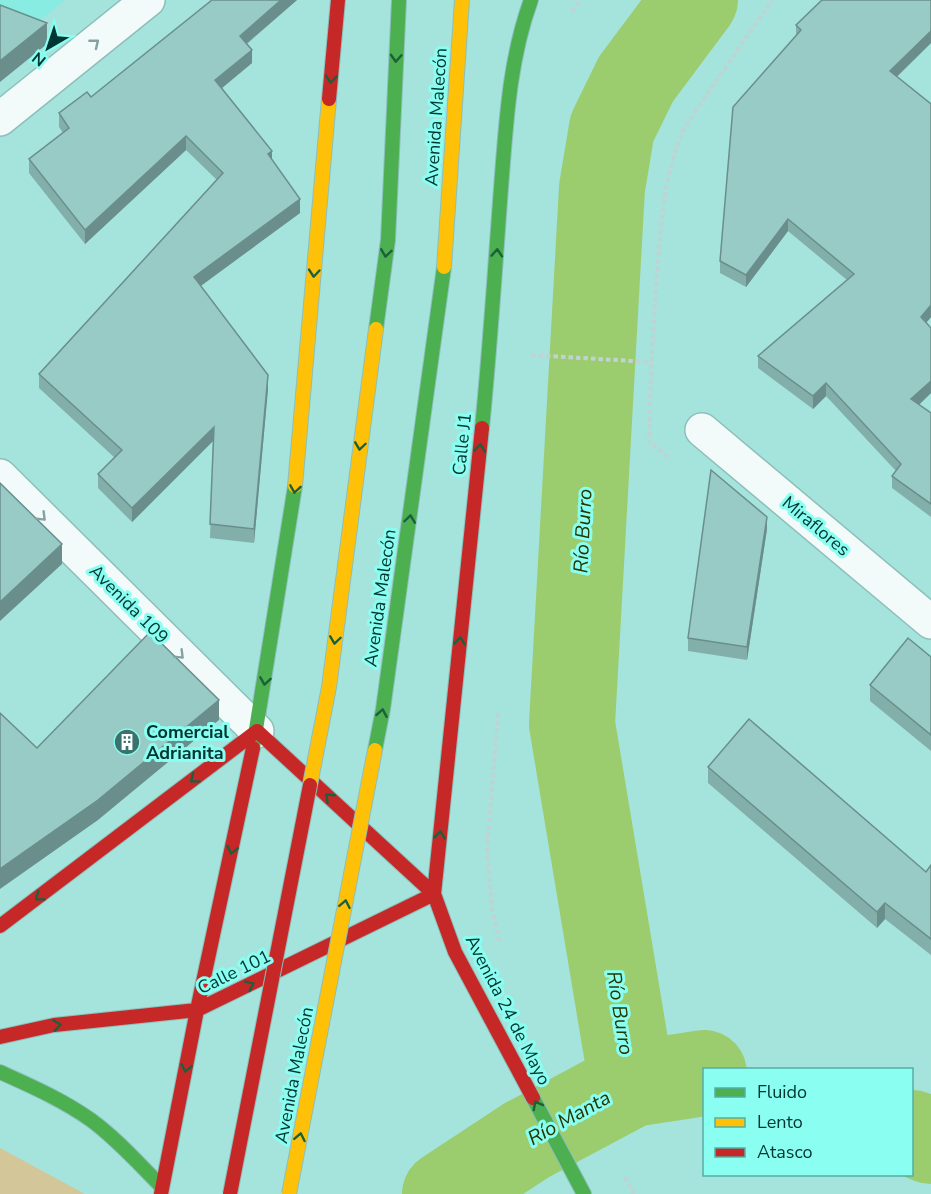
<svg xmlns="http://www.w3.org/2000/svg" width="931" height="1194" font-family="'Nunito Sans',sans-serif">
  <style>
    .built { fill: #88ece2 }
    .green { fill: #d3c799 }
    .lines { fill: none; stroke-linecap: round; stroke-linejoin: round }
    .river { stroke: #9bcd6e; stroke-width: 86 }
    .street-casing { stroke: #8dbfba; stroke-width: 36 }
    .fast-casing { stroke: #8dbfba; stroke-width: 16 }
    .slow-casing { stroke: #8dbfba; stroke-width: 16 }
    .jam-casing { stroke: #8dbfba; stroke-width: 16 }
    .path { stroke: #bfd4d2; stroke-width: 4; stroke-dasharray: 4.5 3; stroke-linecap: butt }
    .street { stroke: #f2fbfa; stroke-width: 33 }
    .fast { stroke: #4caf50; stroke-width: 14 }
    .slow { stroke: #ffc107; stroke-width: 14 }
    .jam { stroke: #c62828; stroke-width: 14 }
    .fast-bridge-casing { stroke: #8dbfba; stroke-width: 16; stroke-linecap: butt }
    .slow-bridge-casing { stroke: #8dbfba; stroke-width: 16; stroke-linecap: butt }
    .jam-bridge-casing { stroke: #8dbfba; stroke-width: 16; stroke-linecap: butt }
    .fast-bridge { stroke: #4caf50; stroke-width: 14 }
    .slow-bridge { stroke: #ffc107; stroke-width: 14 }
    .jam-bridge { stroke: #c62828; stroke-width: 14 }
    .wall { fill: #83afaa }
    .shaded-wall { fill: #6a8e8b }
    .building { fill: #98cbc6; stroke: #6a8e8b; stroke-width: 1.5 }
    .oneway { stroke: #85a2a0 }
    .oneway2 { stroke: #1b603c }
    .labels { text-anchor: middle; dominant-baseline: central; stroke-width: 6; stroke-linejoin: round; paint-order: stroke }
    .street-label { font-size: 18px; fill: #003632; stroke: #8afef1 }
    .poi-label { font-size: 18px; font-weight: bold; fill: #003632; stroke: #8afef1; text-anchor: start }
    .water-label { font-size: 20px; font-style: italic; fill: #253600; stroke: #8afef1 }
  </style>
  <rect width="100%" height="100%" fill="#a5e3dd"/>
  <path class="built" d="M0,0h65l-40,32 -25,-10z"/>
  <path class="green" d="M0,1148l85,46h-85z"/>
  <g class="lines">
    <path class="river" d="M632,1084l-60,-360 30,-536 10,-60 24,-49 59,-79
      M912,1133l19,8
      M445,1194l82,-54 105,-56 72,-11"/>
    <g class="street-casing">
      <path id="street" d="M0,119l148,-119
        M702,430l229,192
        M0,476l257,255"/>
    </g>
    <g class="fast-casing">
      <path id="fast" d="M482,428c8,-79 13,-160 19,-240 5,-63 8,-128 30,-188
        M253,748l42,-262
        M0,1072c31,14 63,28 91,48 26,19 48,44 71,67
        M533,1098l51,96"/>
    </g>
    <g class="slow-casing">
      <path id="slow" d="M295,486l34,-387"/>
    </g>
    <g class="jam-casing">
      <path id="jam" d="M329,99l9,-99
        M257,731l177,163 21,58 78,146
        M434,894l48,-466
        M0,926l257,-195
        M0,1037l54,-12 143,-15 237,-116
        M161,1194l36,-184 56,-262"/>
    </g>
    <path class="path" d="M572,12l8,-12
      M531,355l119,7
      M668,457l-19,-15c1,-57 4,-113 8,-170 4,-49 7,-99 27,-144l88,-128
      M498,713l-11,136 5,60 8,35
      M625,1177l9,17"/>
    <use href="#street" class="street"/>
    <use href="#fast" class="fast"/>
    <use href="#slow" class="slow"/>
    <use href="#jam" class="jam"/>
    <g class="fast-bridge-casing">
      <path id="fast-bridge" d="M376,329l12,-89 11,-240
        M375,750l8,-41 61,-442"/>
    </g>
    <g class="slow-bridge-casing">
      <path id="slow-bridge" d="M444,267l18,-267
        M310,785l19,-98 47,-358
        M289,1194l86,-444"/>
    </g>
    <g class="jam-bridge-casing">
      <path id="jam-bridge" d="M230,1194l80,-409"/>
    </g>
    <use href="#fast-bridge" class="fast-bridge"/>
    <use href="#slow-bridge" class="slow-bridge"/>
    <use href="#jam-bridge" class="jam-bridge"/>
  </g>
  <path class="wall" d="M211,0h86l-50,44 5,19 -31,25 51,71 28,54 -100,73 68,103 -14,154 -44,-5 3,-97 -81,81 -34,-34v-14l17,-16 -76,-70v-14l178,-194 -31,-30 -101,94 -56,-71v-14l34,-26 -4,-6v-14l32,-16 120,-96z
    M931,0v43l-34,34 34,27v213l-5,6 5,5v65l-12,12 12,8v104l-39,-29v-12l4,-5 -70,-75 -13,13 -55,-41v-12l89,-76 -59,-49 -42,56 -26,-14v-12l76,-225v-11z
    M767,529l-20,131 -59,-9v-13z
    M931,657v94l-61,-50v-16z
    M708,767l218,105 5,-7v90l-46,-36 -8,9 -169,-145z"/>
  <path class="shaded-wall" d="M281,0h16l-57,49v-13z
    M47,23v21l-47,38v-21z
    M931,31v12l-41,40v-12z
    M252,50v13l-37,31v-14z
    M186,136v14l-101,94v-14z
    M272,151v14l-4,-11z
    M300,199v14l-106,78v-14z
    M788,219v12l-42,56v-12z
    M931,305v12l-10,12v-12z
    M268,375v14l-14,154v-14z
    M931,381v12l-20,19v-13z
    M826,383v13l-13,13v-13z
    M214,427v13l-82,82v-14z
    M767,517v12l-20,131v-13z
    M62,544v20l-62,57v-19z
    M219,700v20l-121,100 -98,69v-20z
    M885,903v16l-8,9v-16z"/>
  <path class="building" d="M212,0h69l-41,36 12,14 -37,30 57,71 -4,3 32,45 -106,78 74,98 -14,154 -44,-5 4,-97 -82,81 -34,-34 24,-24 -83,-76 184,-201 -37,-37 -101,94 -56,-71 40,-31 -10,-15 28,-21 4,5z
    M822,0h109v31l-41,40 41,33v201l-10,12 10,11v53l-20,18 20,14v91l-39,-28 9,-12 -75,-81 -13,13 -55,-40 96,-82 -66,-55 -42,56 -26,-14 13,-154 68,-77 -5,-5z
    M0,5l47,18 -47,38z
    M711,470l56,47 -20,130 -59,-9z
    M0,483l62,61 -62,58z
    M150,632l69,68 -121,100 -98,69v-156l37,35z
    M908,638l23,19v78l-61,-50z
    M749,719l177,153 5,-7v74l-46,-36 -8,9 -169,-145z"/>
  <defs><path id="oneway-chevron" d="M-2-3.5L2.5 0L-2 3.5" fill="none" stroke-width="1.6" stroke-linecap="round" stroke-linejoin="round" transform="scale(1.5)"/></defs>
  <g class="oneway">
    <use href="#oneway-chevron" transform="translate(95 43) rotate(-39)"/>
    <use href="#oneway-chevron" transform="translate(42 517) rotate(45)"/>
    <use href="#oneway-chevron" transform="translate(180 655) rotate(45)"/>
  </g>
  <g class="oneway2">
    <use href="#oneway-chevron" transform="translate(396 58) rotate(93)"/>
    <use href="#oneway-chevron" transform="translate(331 79) rotate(95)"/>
    <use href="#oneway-chevron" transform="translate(386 253) rotate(98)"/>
    <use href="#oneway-chevron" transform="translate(497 253) rotate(-86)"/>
    <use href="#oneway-chevron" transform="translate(314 273) rotate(95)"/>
    <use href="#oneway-chevron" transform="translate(360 446) rotate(98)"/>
    <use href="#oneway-chevron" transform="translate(480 448) rotate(-84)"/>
    <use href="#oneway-chevron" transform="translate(295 489) rotate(99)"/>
    <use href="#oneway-chevron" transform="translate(410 519) rotate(-82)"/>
    <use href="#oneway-chevron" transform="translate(335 640) rotate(98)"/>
    <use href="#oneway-chevron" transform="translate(460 641) rotate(-84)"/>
    <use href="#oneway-chevron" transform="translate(265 681) rotate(99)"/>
    <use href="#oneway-chevron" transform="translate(382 713) rotate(-80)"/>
    <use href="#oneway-chevron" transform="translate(194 779) rotate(143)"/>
    <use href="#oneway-chevron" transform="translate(329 797) rotate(-137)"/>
    <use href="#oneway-chevron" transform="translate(440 835) rotate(-84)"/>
    <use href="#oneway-chevron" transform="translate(232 850) rotate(102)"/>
    <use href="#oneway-chevron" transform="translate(39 897) rotate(143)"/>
    <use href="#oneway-chevron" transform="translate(345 904) rotate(-79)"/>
    <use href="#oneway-chevron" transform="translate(250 985) rotate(-26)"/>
    <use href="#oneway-chevron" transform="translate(57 1025) rotate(-8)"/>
    <use href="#oneway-chevron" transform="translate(186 1068) rotate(101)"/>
    <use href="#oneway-chevron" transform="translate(537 1105) rotate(-118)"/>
    <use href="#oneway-chevron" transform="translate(300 1137) rotate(-79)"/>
  </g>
  <defs>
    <g id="building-disc" transform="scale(1.35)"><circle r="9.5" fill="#3a736e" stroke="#8afef1"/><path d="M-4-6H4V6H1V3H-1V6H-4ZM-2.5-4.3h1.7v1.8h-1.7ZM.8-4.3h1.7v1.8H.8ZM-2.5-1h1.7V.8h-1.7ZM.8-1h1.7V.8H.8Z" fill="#fff"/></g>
  </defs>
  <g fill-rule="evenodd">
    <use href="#building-disc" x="127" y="742"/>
  </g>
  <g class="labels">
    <g class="street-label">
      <text transform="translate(436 117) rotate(-86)">Avenida Malecón</text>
      <text transform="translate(462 444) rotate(-84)">Calle J1</text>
      <text transform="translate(816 526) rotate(40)">Miraflores</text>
      <text transform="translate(380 598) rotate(-82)">Avenida Malecón</text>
      <text transform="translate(129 604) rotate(45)">Avenida 109</text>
      <text transform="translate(234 972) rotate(-26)">Calle 101</text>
      <text transform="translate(508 1010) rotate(63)">Avenida 24 de Mayo</text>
      <text transform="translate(294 1075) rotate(-79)">Avenida Malecón</text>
    </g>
    <g class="poi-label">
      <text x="146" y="732">Comercial<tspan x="146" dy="21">Adrianita</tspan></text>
    </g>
    <g class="water-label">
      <text transform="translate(583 531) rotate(-87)">Río Burro</text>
      <text transform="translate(620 1013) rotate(81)">Río Burro</text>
      <text transform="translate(569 1118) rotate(-29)">Río Manta</text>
    </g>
  </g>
  <rect x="703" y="1068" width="210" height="108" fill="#8afef1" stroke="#53aea5" stroke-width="1.5"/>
  <rect x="715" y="1088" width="30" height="9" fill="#4caf50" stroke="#53aea5" stroke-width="1.5"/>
  <text x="757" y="1098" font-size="18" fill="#003632">Fluido</text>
  <rect x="715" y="1118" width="30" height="9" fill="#ffc107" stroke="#53aea5" stroke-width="1.5"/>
  <text x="757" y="1128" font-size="18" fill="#003632">Lento</text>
  <rect x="715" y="1148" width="30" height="9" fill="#c62828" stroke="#53aea5" stroke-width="1.5"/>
  <text x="757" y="1158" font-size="18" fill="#003632">Atasco</text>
  <g transform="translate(48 48) rotate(219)" stroke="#8afef1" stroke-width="4.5" paint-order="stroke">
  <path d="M0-4.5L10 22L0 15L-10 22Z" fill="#003632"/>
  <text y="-9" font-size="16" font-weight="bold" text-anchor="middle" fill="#003632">N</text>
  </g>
</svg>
